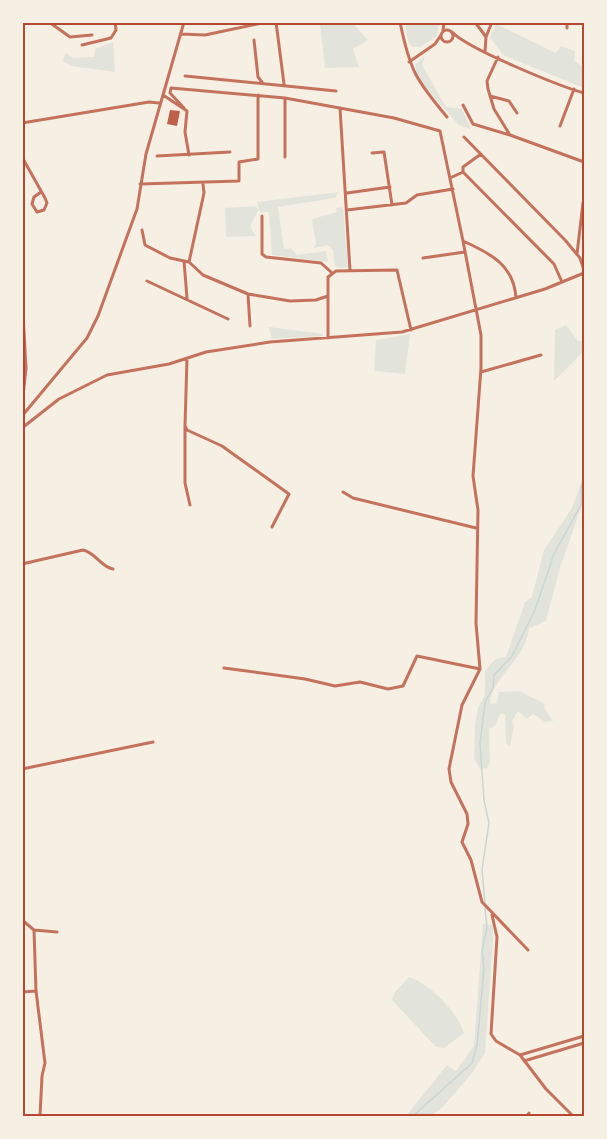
<svg xmlns="http://www.w3.org/2000/svg" width="607" height="1139" font-family="'Archivo Narrow',sans-serif">
  <style>
    .green { fill: #e2e4dc }
    .lines { fill: none; stroke-linecap: round; stroke-linejoin: round }
    .stream { stroke: #c9d6d2; stroke-width: 1.5 }
    .building { fill: #bf614a }
    .minor { stroke: #c5725c; stroke-width: 3 }
    .neatline { fill: none; stroke: #b5482f; stroke-width: 2 }
  </style>
  <rect width="100%" height="100%" fill="#f6efe4"/>
  <path class="green" d="M320,23h32l16,17 -15,9 6,18 -34,1z
    M405,23h34l-2,13 -17,11h-8l-4,-6z
    M496,24l60,29 5,-7 14,5 -1,10 10,6v21l-81,-33 -13,-18z
    M113,42l2,30 -44,-6 -8,-5 2,-8 8,5 21,-1 1,-8z
    M425,55l-3,10 24,42 16,2 9,20 -12,-4 -41,-46 -3,-14z
    M339,192l-4,6 -57,9 6,42 7,-1 6,7 29,-4 2,11 -56,-7 -3,-40 -1,-3h-8l-3,-10z
    M256,206l2,4 -8,17 6,9 -30,1 -1,-29z
    M343,207l5,60 -9,1 -4,-2 -2,-16 -5,-5 -15,3 3,-4 -4,-25 25,-7 -1,-4z
    M566,325l12,16h6v10l-30,30 1,-51z
    M269,327l54,7v2l-51,3z
    M410,334l-5,40 -31,-3 2,-31z
    M584,475v24l-25,72 -13,50 -17,7c-2,29 -33,46 -39,72l1,4 6,-1 2,-11 20,-1 26,13 -1,3 9,14 -8,1 -12,-8 -6,5 -9,-8 -6,10 2,5 -4,20 -4,-3 -1,-29h-5l-4,11 -7,4 1,33 -3,6 -7,1 -6,-11 1,-34 3,-16 7,-13v-24l10,-12 11,-2 19,-55 7,-5 12,-47 28,-42z
    M483,924l10,1v15l-8,113 -13,20 -29,34 -12,9h-25l41,-51 9,6 18,-25z
    M409,977c21,7 49,35 55,56l-20,15 -8,-1 -44,-47 3,-8z"/>
  <g class="lines">
    <path class="stream" d="M485,903l-3,-33 7,-47 -5,-23 -4,-56 5,-42 8,-14 1,-13 18,-19 23,-46 19,-56 27,-49v-18l3,-7
      M413,1116l59,-53 5,-18 7,-76 -2,-19 5,-22 -2,-20"/>
  </g>
  <path class="building" d="M170,110l10,1 -3,15 -10,-2z"/>
  <g class="lines">
    <path class="minor" d="M49,22l21,15 22,-2
      M276,22l8,62
      M400,22c10,49 16,58 47,95
      M475,22l11,15 -1,15
      M567,28v-6
      M441 36a6 6 0 1 1 12 0a6 6 0 1 1-12 0Z
      M443,31l1,-9
      M452,32c16,17 107,54 132,61
      M181,34l24,1 62,-13
      M486,37l6,-15
      M254,40l4,37 4,5
      M82,45l29,-7 5,-8 -1,-8
      M498,57l-11,24 1,8 6,20 16,26 74,27
      M409,62l26,-18 6,-9
      M185,76l151,15
      M163,95l24,16 -2,21 4,23
      M490,96l19,5 8,12
      M463,105l10,19 37,11
      M184,108l-14,-15 1,-5 114,10 109,20 46,13 23,110c27,12 51,24 53,57
      M340,108l10,162
      M22,123l127,-21 10,1
      M560,126l14,-37
      M464,137l101,103 15,18 4,12
      M372,153l12,-1 8,53
      M481,154l-18,13v5l91,92 8,18
      M157,156l73,-4
      M22,157l23,41 2,5 -3,7 -7,2 -5,-8 2,-7 7,-5
      M285,157v-59
      M450,178l13,-6
      M140,184l99,-3v-19l19,-3v-64
      M347,193l43,-6
      M347,210l59,-7 11,-8 36,-6
      M262,216v38l4,3 55,6 10,9
      M142,230l3,15 25,13 19,4 14,13 45,19 42,7 26,-1 12,-4
      M463,241l18,94v33l-8,108 5,34 -2,113 4,46 -18,36 -13,64 2,13 16,32 1,10 -6,18 9,18 11,42 46,48
      M577,254l6,-51
      M423,258l42,-6
      M184,261l3,37
      M189,262l15,-69 -1,-9
      M147,281l81,38
      M248,294l2,32
      M22,295l4,73 -4,38
      M328,338v-61l8,-6 61,-1 14,60
      M187,358l-2,68 2,4 35,16 67,48 -17,33
      M481,372l60,-17
      M22,416l65,-78 11,-22 39,-107 9,-55 38,-132
      M185,426v57l5,22
      M22,428l37,-29 48,-24 62,-11 37,-12 64,-10 132,-10 143,-43 39,-16
      M343,492l10,6 123,30
      M22,564l61,-14c13,3 18,17 30,19
      M224,668l81,11 30,7 25,-4 28,7 15,-3 14,-30 63,13
      M22,769l131,-27
      M492,915l5,22 -6,97 5,7 24,14 26,34 27,27
      M22,920l12,10 23,2
      M34,930l2,61 9,72 -3,13 -2,40
      M22,992l14,-1
      M520,1055l64,-19
      M524,1061l60,-18
      M527,1116l2,-3"/>
  </g>
  <rect width="607" height="1139" fill="none" stroke="#f6efe4" stroke-width="48"/>
  <rect x="24" y="24" width="559" height="1091" class="neatline"/>
</svg>
